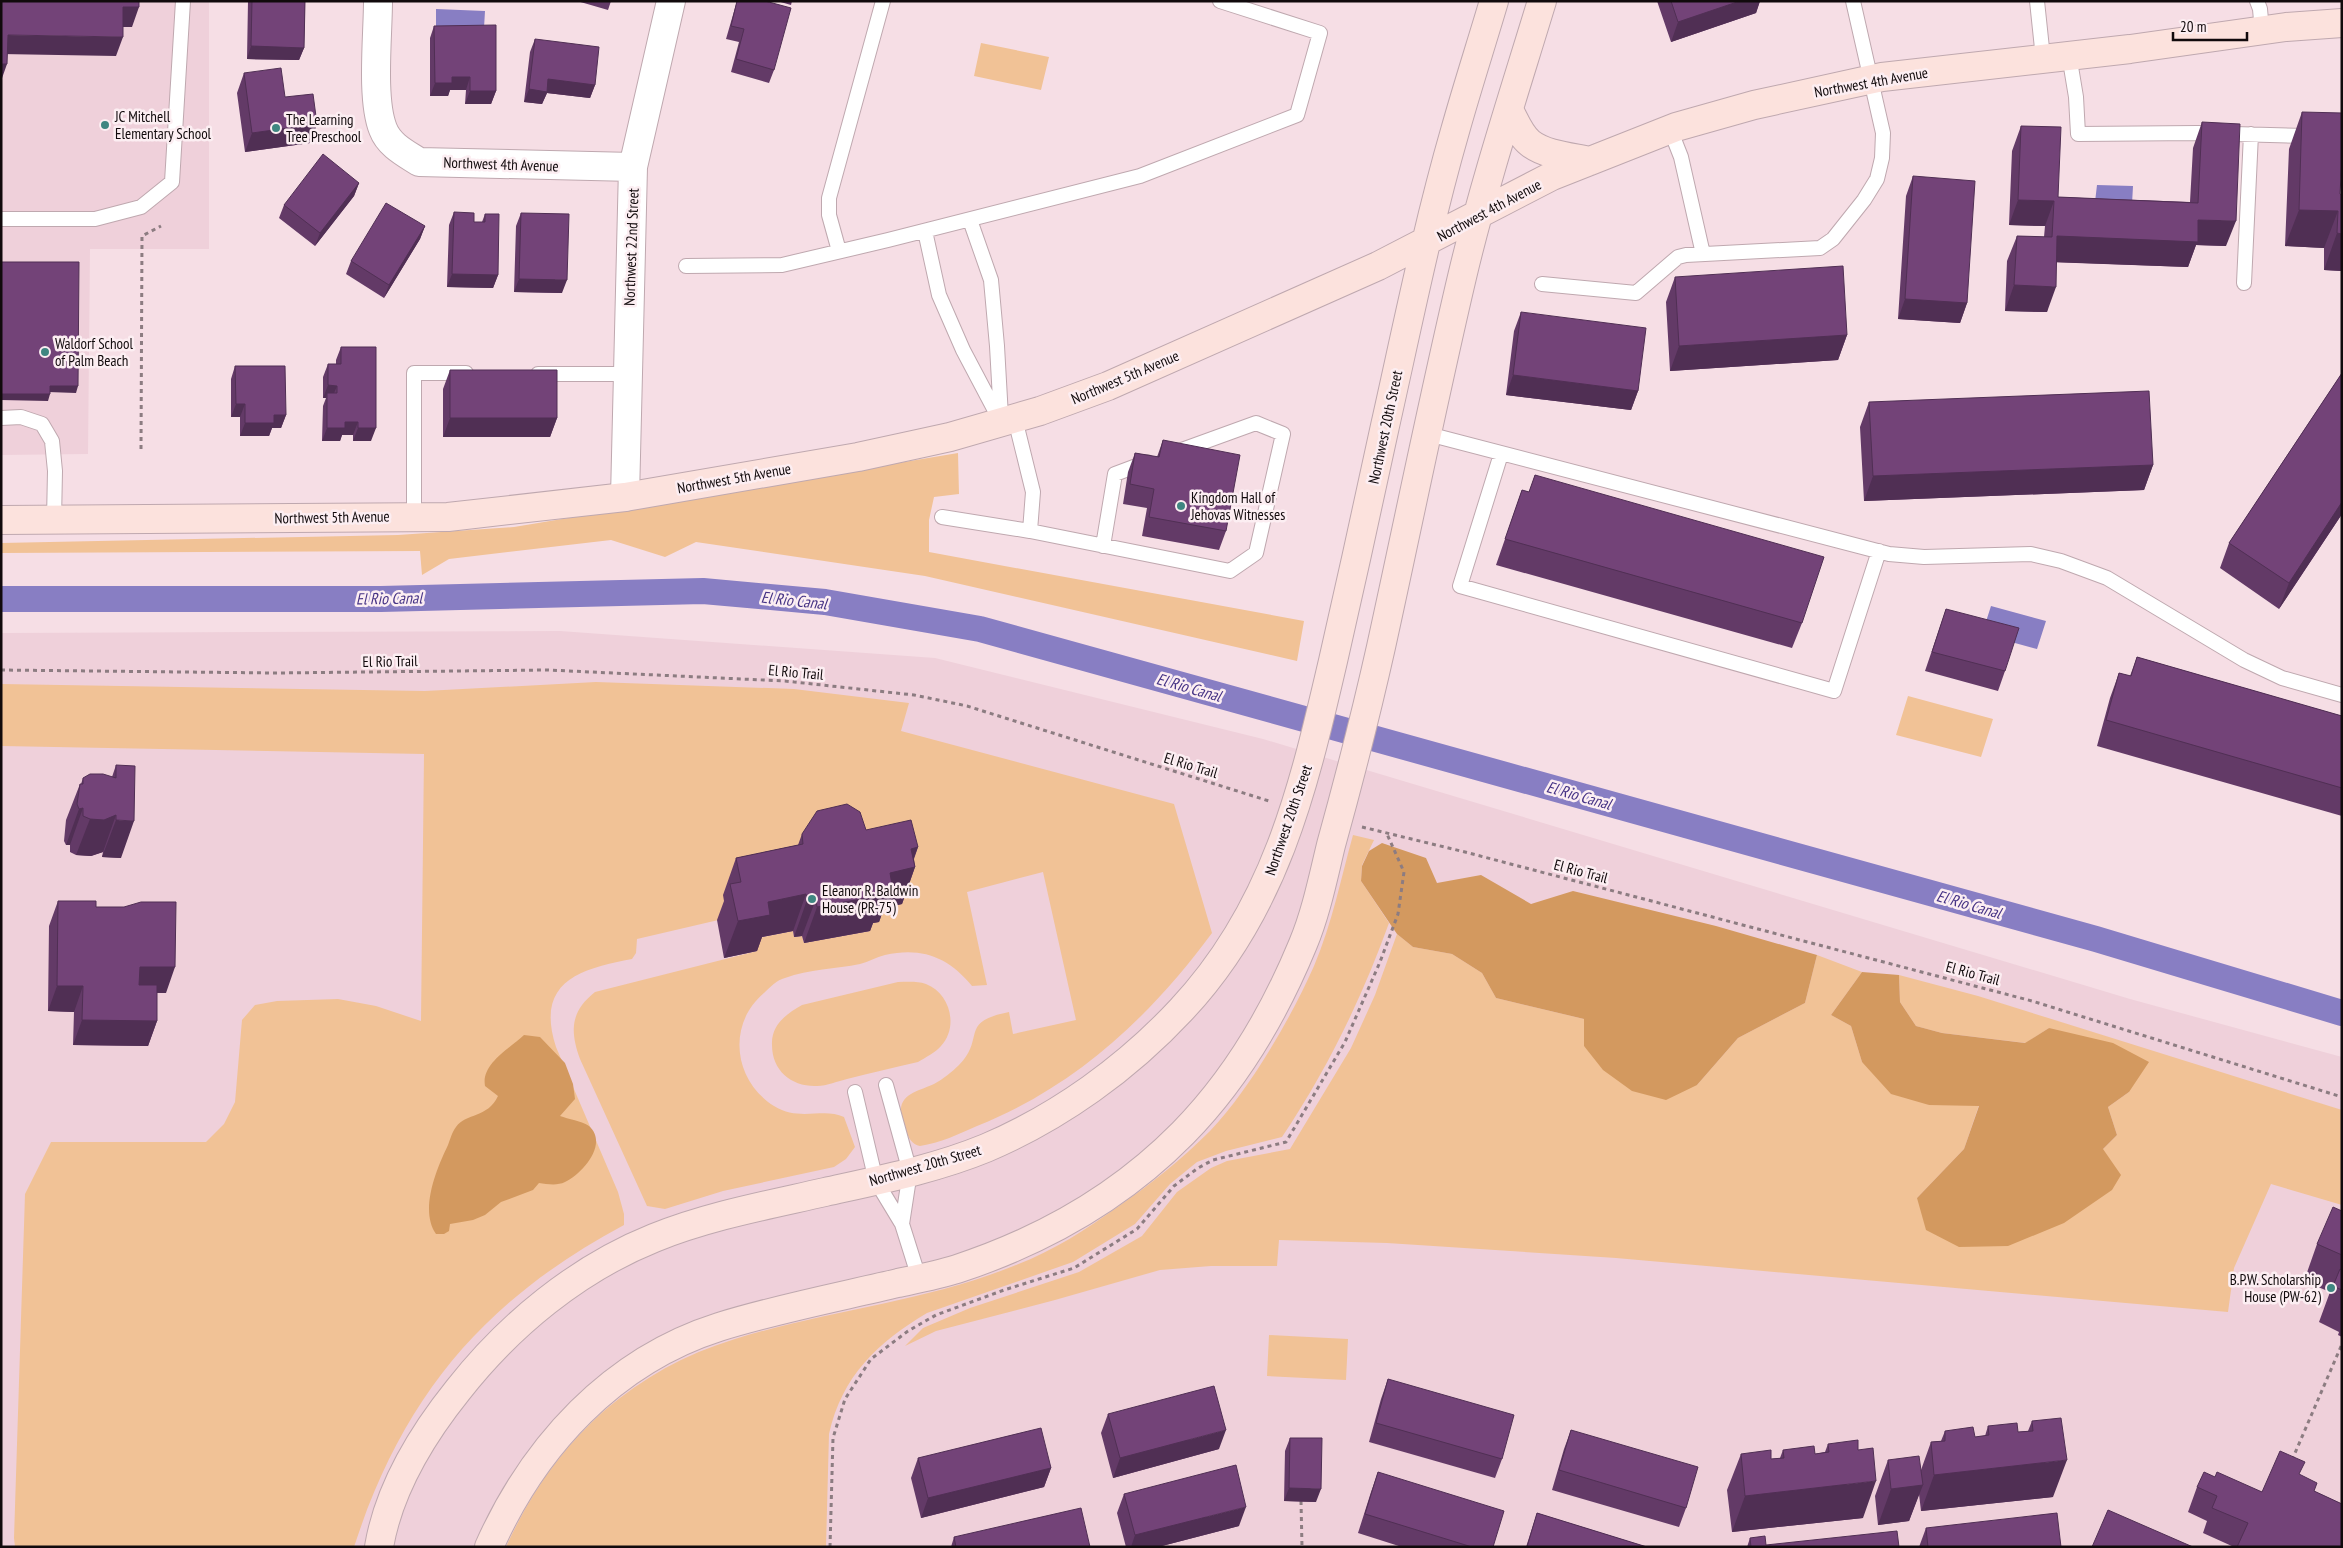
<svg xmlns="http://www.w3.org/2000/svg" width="2343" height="1548" font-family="'PT Sans Narrow',sans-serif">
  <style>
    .built { fill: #efd0da }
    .green { fill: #f1c296 }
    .forest { fill: #d3995f }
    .water { fill: #887ec3 }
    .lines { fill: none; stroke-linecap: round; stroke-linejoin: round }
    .canal { stroke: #887ec3; stroke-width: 26 }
    .lane-casing { stroke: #bfa8af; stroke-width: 16 }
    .street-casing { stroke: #bfa8af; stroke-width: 30 }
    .secondary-casing { stroke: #bfa8af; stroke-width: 30 }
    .path { stroke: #8c7c81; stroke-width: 3; stroke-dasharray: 4 4; stroke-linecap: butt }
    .lane { stroke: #fff; stroke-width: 14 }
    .street { stroke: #fff; stroke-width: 28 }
    .secondary { stroke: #fce2dd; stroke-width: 28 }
    .wall { fill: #633a67 }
    .shaded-wall { fill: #502f54 }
    .building { fill: #734378; stroke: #502f54 }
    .poi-dot { fill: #3f8681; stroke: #fceef2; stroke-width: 2 }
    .labels { text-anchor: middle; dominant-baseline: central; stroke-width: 5; stroke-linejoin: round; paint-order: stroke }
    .street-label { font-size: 15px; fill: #110a0c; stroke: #fceef2 }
    .poi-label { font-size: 15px; fill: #110a0c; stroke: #fceef2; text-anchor: start }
    .water-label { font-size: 16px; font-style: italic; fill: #463385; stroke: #fceef2 }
  </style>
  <rect width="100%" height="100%" fill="#f6dee5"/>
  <path class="built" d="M1,1h208v248h-119l-2,205 -87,1z
    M560,631l375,27 328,81 867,260 212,58v490h-2341v-914z"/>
  <path class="green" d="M981,43l68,14 -8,33 -67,-14z
    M958,453l1,41 -25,3 -5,23v32l375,69 -7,40 -372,-85 -229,-34 -31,15 -54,-17 -162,19 -27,16 -2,-24 -419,2v-10l397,-8 116,-8z
    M596,682l198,7 115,14 -8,28 273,73 38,129c-62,84 -137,154 -235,193 -18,8 -37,17 -57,20 -8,-1 -12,-9 -14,-16 -1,-6 -4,-13 -5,-19 -1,-18 21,-21 33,-27 9,-5 18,-12 25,-19 27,-27 -1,-43 50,-53l4,22 63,-14 -33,-148 -76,20 20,93 -15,1c-24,-29 -50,-39 -87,-31 -9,2 -16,7 -25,9 -24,5 -51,5 -75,14 -8,2 -15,9 -21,15 -37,31 -31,87 10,113 26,16 49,1 70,11l11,30 -9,12 -12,8 -111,24 -58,18 -18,-3 -67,-147c-10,-28 -10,-47 15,-67l162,-41 -3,-12 39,-8 1,6 8,-1 2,7 66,-12 -143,-13 -90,21 -1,14 -4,6c-53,10 -97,23 -76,88l62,145 6,22v11c-140,75 -221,171 -270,322h-339l-1,-9 11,-344 26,-52h155l18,-18 11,-22 7,-82 13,-15 22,-4 61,-2 38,7 45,15 3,-267 -423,-8v-62l424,7z
    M1908,696l85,23 -12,38 -85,-22z
    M1353,835l21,5 -12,25 -1,16 28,42c-27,75 -62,147 -107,214l-56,14 -29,11 -27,22 -35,40 -62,38 -146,51c-49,29 -85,63 -98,121l-3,113h-320c46,-102 121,-175 229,-208 93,-29 191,-37 281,-74 39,-15 69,-35 103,-59 32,-22 63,-47 91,-75 40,-42 81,-113 104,-165 18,-42 27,-88 39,-131z
    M1397,934l16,13 39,7 30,19 14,25 88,21v27l113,39 41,-47 67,-35 12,-48 45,17 -31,43 20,11 11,36 67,43h50l-15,44 -47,49 186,-49 14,-14 -9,-28 21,-15 -80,-64 -23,15 -84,-10 -26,-7 -16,-24 -1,-27 79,21 364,114v95l-71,-21 -37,84 -6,44 -612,-54 -229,-15 -108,-3 -2,26h-66l-51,4 -105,30 -119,31 -31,15 18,-18 47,-20 109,-36 63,-36 35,-44 34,-24 16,-7 63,-12 61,-101 24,-53z
    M898,982c10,0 19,-1 28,2 24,9 33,43 15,62 -6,7 -15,11 -23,16 -23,5 -47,11 -71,17 -9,2 -20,7 -30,7 -25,1 -45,-15 -45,-41 -1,-20 14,-31 30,-40z
    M1269,1335l79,4 -2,41 -79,-4z"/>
  <path class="forest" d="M1382,843l44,15 11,25 44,-8 50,29 42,-13 143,35 101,29 -12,48 -67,35 -41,47 -31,15 -34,-9 -29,-21 -19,-24v-27l-88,-21 -14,-25 -30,-19 -39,-7 -16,-13 -36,-53 1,-15 7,-15z
    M1862,972l37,3 1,27 16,24 26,7 83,10 24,-15 64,15 36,19 -20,30 -21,15 9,28 -14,14 18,26 -9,15 -48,33 -56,23 -49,1 -33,-17 -9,-32 47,-49 15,-43 -50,-1 -38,-11 -29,-32 -11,-36 -20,-11z
    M524,1035l16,2 25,26 8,21 2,15 -15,17c8,3 22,5 29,10 20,18 -7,48 -24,56 -8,4 -18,2 -26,1l-6,7 -32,12 -16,13 -12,5 -23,4 -1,7 -5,3h-8c-17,-24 1,-66 12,-89 2,-5 4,-13 8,-18 10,-14 32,-9 42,-31l-13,-10c-4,-22 24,-37 39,-51z"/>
  <path class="water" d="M436,9l49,2 -1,17 -48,-2z
    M2097,185l36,1 -1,18 -37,-2z
    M1991,606l55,15 -9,28 -55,-15z"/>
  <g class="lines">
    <path class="canal" d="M1,599h380l322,-8 122,11 155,27 1116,310 246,74"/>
    <g class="lane-casing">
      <path id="lane" d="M2037,1l6,57
        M2257,1l3,8 2,22
        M2069,55l7,42 2,37 120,-1 144,4
        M1670,129l11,28 22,97
        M1,219h94l46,-12 31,-25 11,-181
        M970,220l21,60 6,66 4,71
        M925,231l14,64 24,55 38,72
        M839,251l-10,-36v-17l54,-197
        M686,266l96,-1 106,-25 252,-64 157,-61 23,-82 -100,-32
        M2244,283l7,-149
        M1542,284l94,9 42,-36 8,-2 134,-7 13,-9 31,-39 13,-21 5,-21 1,-25 -30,-132
        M538,374h90
        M1,418l20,-1 21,7 10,17 3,30 -1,49
        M1428,434l461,120 35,3 107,-3 30,7 46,17 137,82 38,18 60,17
        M1501,454l-41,132 374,105 45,-140
        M414,517v-144h52
        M942,517l88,14 3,-39 -18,-73
        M1030,531l200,40 26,-18 27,-119 -27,-11 -80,29
        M1103,546l12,-72 32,-12
        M886,1085l24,87 -8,52
        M855,1092l21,89 26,43 17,54"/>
    </g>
    <g class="street-casing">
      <path id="street" d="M378,1c0,34 -7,98 5,128 6,16 22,24 36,33l214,5
        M625,497l8,-330 38,-166"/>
    </g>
    <g class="secondary-casing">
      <path id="secondary" d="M1509,110c6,11 11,25 21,33 15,12 41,14 60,18
        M1,520l447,-3 177,-20 233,-40 60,-13 32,-7 90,-26 68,-25 270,-120 174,-90 124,-49 78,-22 128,-28 248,-28 156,-22 56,-4
        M379,1547c10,-59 42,-111 79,-157 51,-65 119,-121 196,-152 54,-22 114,-33 171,-46 54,-12 110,-23 161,-44 73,-31 141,-80 195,-138 94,-100 122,-220 152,-349 18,-78 35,-157 52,-235 22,-98 42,-198 70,-295 12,-43 26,-86 39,-130
        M489,1547c45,-101 123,-186 230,-220 57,-18 120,-30 179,-44 19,-4 40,-8 59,-14 85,-28 163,-72 226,-136 52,-53 92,-121 120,-189 13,-31 20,-66 28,-99 18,-65 35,-131 50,-198 27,-123 52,-247 81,-370 22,-93 52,-184 80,-276"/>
    </g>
    <path class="path" d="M141,449l1,-213 19,-10
      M1,670l275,3 272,-3 237,11 129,14 53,11 302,95
      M1362,827l103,25 567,149 310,96
      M2292,1460l50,-116
      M1301,1501l1,46
      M830,1547l3,-109 12,-39 26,-40 37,-28 28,-16 68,-25 70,-22 63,-39 37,-43 24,-18 15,-8 73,-18 59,-100 35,-80 18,-48 6,-42 -17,-38"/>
    <use href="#lane" class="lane"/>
    <use href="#street" class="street"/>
    <use href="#secondary" class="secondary"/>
  </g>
  <path class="wall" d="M248,1h57l-1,47 -5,12 -52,-1z
    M577,1h34l-3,9z
    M737,1h28l9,69 -5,13 -38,-11 8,-30 -13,-3z
    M777,1h15l-1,4z
    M1657,1h103l-4,12 -85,29z
    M434,26l62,65 -5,13h-26l1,-14h-16l-2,6h-18v-58z
    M535,39l60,46 -5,13 -43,-5 -5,11 -18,-2 6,-50z
    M244,73l41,24 32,27 -7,19 -65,9 -8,-59z
    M2302,112l38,82 2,77 -18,-1v-22l-39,-2 4,-97z
    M2202,122l24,124 -30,-1 -8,22 -132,-5 -9,50 -42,-1 2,-50 10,-25 27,1 1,-11 -36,-1 3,-74 9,-25 37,71 132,5 3,-54z
    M1913,176l54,127 -7,20 -62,-4 8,-123z
    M359,183l-5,13 -39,50 -36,-28 5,-13z
    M454,212l20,10h8l3,-8 13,61 -5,13 -46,-1 2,-62z
    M521,213l41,80 -48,-1 2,-66z
    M425,226l-5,13 -36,59 -38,-24 5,-13z
    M1675,277l172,58 -9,25 -168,11 -4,-69z
    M1521,312l117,79 -7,19 -125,-15 8,-64z
    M341,347l30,94h-18v-6h-11l-2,6h-18l1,-35 3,-8h-3v-21l5,-13h8v-4z
    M235,366l51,49 -5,13h-9l-3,8h-29v-19h-9v-38z
    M450,370l107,48 -7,19h-107v-48z
    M2342,373v141l-63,95 -59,-41 9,-25z
    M1869,402l284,63 -9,25 -280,11 -4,-74z
    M1163,440l63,91 -7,19 -77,-14 5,-28 -24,-4 5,-32 7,-19 22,4z
    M1535,475l267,148 -10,25 -296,-83 26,-75 7,2z
    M1946,609l59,62 -7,20 -73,-20z
    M2137,657l205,59v100l-245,-70 13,-48 9,-25 11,3z
    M116,765l5,93 -19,-1 1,-5 -12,4 -15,-1 -6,-3v-7h-4l-2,-4 2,-21 14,-36h1l2,-6 29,-1z
    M866,830l52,17 -4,12 1,8 -13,37 -18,4 -5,14 -6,1 -3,8 -66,12 -2,-7 -8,1 -1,-6 -31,6 -5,14 -33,7 -7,-38 7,-19 -1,-6 13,-37 62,-13 4,-11z
    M58,901l38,6 70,86h-9v28l-9,25 -75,-1 1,-33 -26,-1 1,-85z
    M2342,1211v126l-4,-2 1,-3 -20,-10 11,-30 -26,-11 13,-37z
    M1388,1379l114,80 -7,19 -126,-36 12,-43z
    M1108,1414l111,35 -106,29 -12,-45z
    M2032,1421l21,76 -132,14 -2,-17 -10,27 -31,4 -3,-29 13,-36 33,10 10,-28 10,-1 4,-10 30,6 10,-1 3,-10 30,6 10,-1z
    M1571,1430l115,78 -7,19 -127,-37 12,-41z
    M1290,1438l26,64 -32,-1 1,-50z
    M1828,1444l35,74 -131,14 -5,-42 14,-36 30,5 9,-1 3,-8 32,4 10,-2z
    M918,1458l133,10 -7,19 -123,31 -10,-40z
    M1378,1472l115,75h-91l-44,-14 13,-41z
    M2300,1475l14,16 28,13v43h-108l-31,-14 4,-12 -19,-9 9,-25 18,-10 47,15z
    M1124,1494l115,32 -81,21h-32l-9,-34z
    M1537,1513l110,34h-121z
    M1926,1528l135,19h-142z
    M954,1537l136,10h-139z
    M1750,1538l16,7 133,2h-152z"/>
  <path class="shaded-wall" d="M1740,1h20l-4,12 -85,29 7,-20z
    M123,7h16l-7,20h-16z
    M8,35l115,2 -7,19 -115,-2z
    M251,46l53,2 -5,12 -52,-1z
    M1,64h6l-6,17z
    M452,77h18l-4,13h-16l-2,6h-18l5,-13z
    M548,79l47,6 -5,13 -43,-5 -5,11 -18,-2 5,-13z
    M470,91h26l-5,13h-26z
    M317,124l-7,19 -65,9 7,-19z
    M359,183l-5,13 -39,50 5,-13z
    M2018,200l36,1 -9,25 -36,-1z
    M2299,210l39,1 -14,37 -39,-2z
    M2198,220l38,1 -10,25 -30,-1 -8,22 -140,-5 9,-26z
    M425,226l-5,13 -36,59 5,-13z
    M2337,233l5,1v37l-18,-1z
    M452,274l46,1 -5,13 -46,-1z
    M519,279l48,1 -5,13 -48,-1z
    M2014,285l42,2 -9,25 -42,-1z
    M1905,299l62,4 -7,20 -62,-4z
    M1847,335l-9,25 -168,11 9,-25z
    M1513,375l125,16 -7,19 -125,-15z
    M328,385l9,1 -5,12 -5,-5 -1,5h-3z
    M50,386h28l-2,7 -28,-1z
    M1,394h49l-2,7 -47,-1z
    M236,404h9l-5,13h-9z
    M274,415h12l-5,13h-9l-3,8h-29l5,-13z
    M450,418h107l-7,19h-107z
    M345,422h13l-5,13h-11l-2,6h-18l5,-13z
    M358,428h18l-5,13h-18z
    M2153,465l-9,25 -280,11 9,-25z
    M2342,502v12l-63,95 10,-26z
    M83,808l-13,37h-4l13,-36z
    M116,815l-13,37 -12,4 -15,-1 14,-36z
    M116,820l18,1 -13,37 -19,-1z
    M918,847l-8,21 5,-1 -13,37 -18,4 -5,14 -6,1 -3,8 -66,12 13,-36 65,-20 8,-14 21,-24z
    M806,894l-13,37 -31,6 -5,14 -33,7 14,-37 30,-19z
    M816,899l-14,37 -8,1 13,-37z
    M140,967h35l-9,26 -36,-1z
    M57,986h26l-9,26 -26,-1z
    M82,1020l75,1 -9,25 -75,-1z
    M1226,1430l-7,19 -106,29 7,-20z
    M2067,1460l-14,37 -132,14 13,-36z
    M1051,1468l-7,19 -123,31 7,-20z
    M1876,1481l-13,37 -131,14 13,-36z
    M1923,1485l-14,36 -31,4 13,-36z
    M1289,1488l32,1 -5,13 -32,-1z
    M1246,1507l-7,19 -81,21h-27l4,-12z"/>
  <path class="building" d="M1,1h138v6h-16v30l-115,-2 -1,29h-6z
    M252,1h53l-1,47 -53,-2z
    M737,1h28l26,7 -17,62 -38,-11 8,-30 -13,-3z
    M1671,1h69l-62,21z
    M496,25v66h-26v-14h-18v6h-17l-1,-57z
    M535,39l64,8 -4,38 -47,-6 -1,13 -18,-3z
    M281,68l4,29 28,-3 4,30 -65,9 -8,-60z
    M2302,112l40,1v44l-2,37 2,1v39l-5,-1 1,-22 -39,-1z
    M2202,122l38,2 -4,97 -38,-1v22l-141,-6 -1,51 -42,-2 3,-49 35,1 2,-36 -36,-1 3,-74 40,1 -3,70 140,6z
    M323,154l36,29 -39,50 -36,-28z
    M1913,176l62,5 -8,122 -62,-4z
    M386,203l39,23 -36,59 -38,-24z
    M454,212l20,1v9h11v-8h14l-1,61 -46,-1z
    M521,213l48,1 -2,66 -48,-1z
    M1,262h78l-1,124h-28v8h-49z
    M1843,266l4,69 -168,11 -4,-69z
    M1521,312l125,16 -8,63 -125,-16z
    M341,347h35v81h-18v-6h-13v6h-18v-35h10v-7l-9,-1v-21h13z
    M235,366h50l1,49h-12v8h-29v-19h-9z
    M450,370h107v48h-107z
    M2342,373v129l-53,81 -60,-40z
    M2149,391l4,74 -280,11 -4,-74z
    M1163,440l77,15 -14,76 -77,-14 5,-28 -24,-5 5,-31 24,4z
    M1535,475l289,82 -22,66 -297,-84 17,-49 7,2z
    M1946,609l73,19 -14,43 -73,-19z
    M2137,657l205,59v72l-236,-68 13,-47 12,3z
    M116,765l19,1 -1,55 -18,-1v-5l-12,5 -14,-1 -7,-3v-8l-4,1 -2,-5 3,-20h3v-6l7,-4h13l13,4z
    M847,804l13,8 6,18 45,-10 7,27 -7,2 4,18 -25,6 2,12 -10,2 1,8 -66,12 -1,-8 -9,1 -1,-6 -38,8 2,13 -32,6 -8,-37 11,-2 -5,-24 67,-14 -1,-10 15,-23z
    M58,901h38v6h28l17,-5h35l-1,65h-35l-1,18h18v36l-75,-1 1,-34h-26z
    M2333,1207l9,4v44l-25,-11z
    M2340,1269l2,1v20l-9,-4z
    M1388,1379l126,36 -12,44 -126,-36z
    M1214,1386l12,44 -106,28 -12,-44z
    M2061,1418l6,42 -133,15 -3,-33 14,-1v-10l28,-4 2,10 14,-2 -1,-9 29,-3 1,9 15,-1 -1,-10z
    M1041,1428l10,40 -123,30 -10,-40z
    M1571,1430l127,37 -12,41 -127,-38z
    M1290,1438h32l-1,51 -32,-1z
    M1858,1440v10l15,-2 3,33 -131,15 -4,-42 30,-4v9l13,-1 -1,-8 31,-4 1,8 14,-2 -1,-8z
    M2280,1451l25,11 -6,12 18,9 -3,8 28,13v40l-1,3h-104l11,-24 -36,-15 5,-12 -20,-9 7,-15 11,5 2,-5 45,20z
    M1919,1456l4,29 -32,4 -3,-29z
    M1236,1465l10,42 -111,28 -11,-41z
    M1378,1472l126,39 -11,36h-21l-107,-33z
    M1081,1508l9,39h-134l-2,-10z
    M2108,1510l85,37h-101z
    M1537,1513l110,34h-120z
    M2057,1513l4,34h-133l-2,-19z
    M1897,1531l2,16h-148l-1,-9 15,-2 1,9z"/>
  <g class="poi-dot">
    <circle cx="105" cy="125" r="5"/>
    <circle cx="276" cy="128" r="5"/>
    <circle cx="45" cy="352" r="5"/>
    <circle cx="1181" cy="506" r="5"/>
    <circle cx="812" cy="899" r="5"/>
    <circle cx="2331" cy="1288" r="5"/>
  </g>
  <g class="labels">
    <g class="street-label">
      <text transform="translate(1871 82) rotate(-10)">Northwest 4th Avenue</text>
      <text transform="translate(501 164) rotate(2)">Northwest 4th Avenue</text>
      <text transform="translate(1489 210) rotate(-28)">Northwest 4th Avenue</text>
      <text transform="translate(631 247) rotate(-88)">Northwest 22nd Street</text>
      <text transform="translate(1125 377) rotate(-23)">Northwest 5th Avenue</text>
      <text transform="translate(1385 427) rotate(-78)">Northwest 20th Street</text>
      <text transform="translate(734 478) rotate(-10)">Northwest 5th Avenue</text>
      <text transform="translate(332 517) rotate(-1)">Northwest 5th Avenue</text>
      <text transform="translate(390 661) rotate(-1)">El Rio Trail</text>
      <text transform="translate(796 672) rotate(5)">El Rio Trail</text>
      <text transform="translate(1191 765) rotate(17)">El Rio Trail</text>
      <text transform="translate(1288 820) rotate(-71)">Northwest 20th Street</text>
      <text transform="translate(1581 871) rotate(15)">El Rio Trail</text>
      <text transform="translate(1973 973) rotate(15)">El Rio Trail</text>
      <text transform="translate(925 1165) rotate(-16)">Northwest 20th Street</text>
    </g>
    <g class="poi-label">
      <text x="115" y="116">JC Mitchell<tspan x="115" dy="17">Elementary School</tspan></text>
      <text x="286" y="119">The Learning<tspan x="286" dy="17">Tree Preschool</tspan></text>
      <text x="55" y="343">Waldorf School<tspan x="55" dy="17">of Palm Beach</tspan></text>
      <text x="1191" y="497">Kingdom Hall of<tspan x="1191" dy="17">Jehovas Witnesses</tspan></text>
      <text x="822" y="890">Eleanor R. Baldwin<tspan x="822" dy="17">House (PR-75)</tspan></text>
      <text x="2321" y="1279" text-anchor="end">B.P.W. Scholarship<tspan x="2321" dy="17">House (PW-62)</tspan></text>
    </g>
    <g class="water-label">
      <text transform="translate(389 598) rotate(-1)">El Rio Canal</text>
      <text transform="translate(794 600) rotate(6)">El Rio Canal</text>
      <text transform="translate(1189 687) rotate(16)">El Rio Canal</text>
      <text transform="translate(1579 795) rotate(16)">El Rio Canal</text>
      <text transform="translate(1969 904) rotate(16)">El Rio Canal</text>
    </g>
  </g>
  <rect width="2343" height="1548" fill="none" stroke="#110a0c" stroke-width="5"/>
  <path d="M2173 32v8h74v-8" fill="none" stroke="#110a0c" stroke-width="2.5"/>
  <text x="2180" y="32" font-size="15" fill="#110a0c" stroke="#fceef2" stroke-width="4" paint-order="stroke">20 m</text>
</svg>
